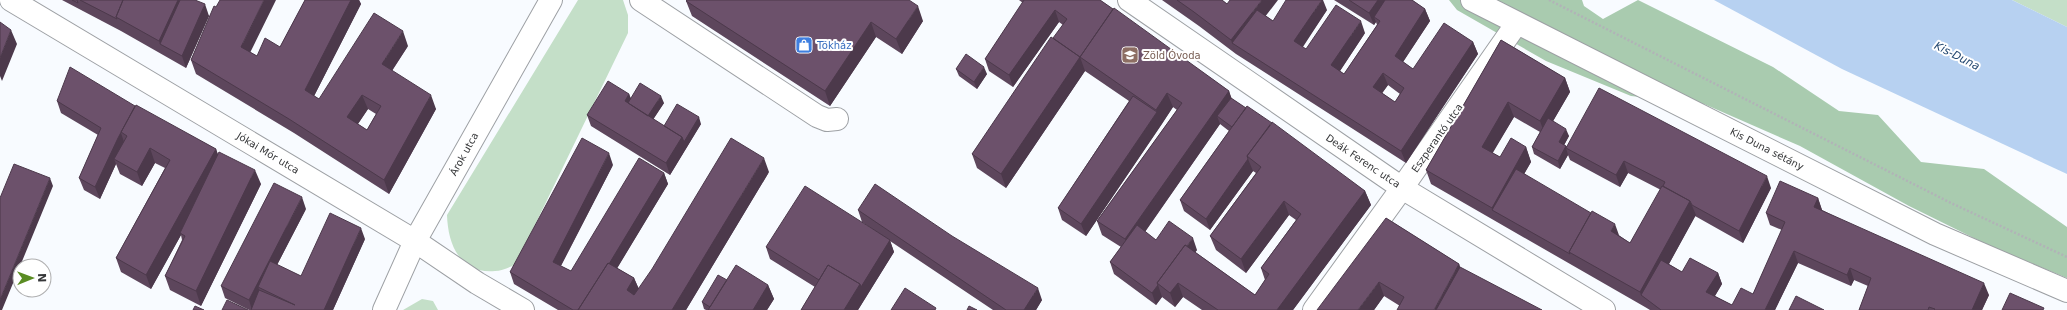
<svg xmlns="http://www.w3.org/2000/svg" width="2067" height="310" font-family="'DejaVu Sans',sans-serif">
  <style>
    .green { fill: #c4dfc8 }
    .forest { fill: #a9cbaf }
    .water { fill: #b7d1f1 }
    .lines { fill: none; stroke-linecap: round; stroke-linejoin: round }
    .minor-casing { stroke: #9da0a4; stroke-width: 24 }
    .secondary-casing { stroke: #9da0a4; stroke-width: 24 }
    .path { stroke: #b1b3b7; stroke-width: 2.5; stroke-dasharray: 2 2; stroke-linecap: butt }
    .minor { stroke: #fff; stroke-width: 22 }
    .secondary { stroke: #fff; stroke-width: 22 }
    .wall { fill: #5d465c; fill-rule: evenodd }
    .shaded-wall { fill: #4c394b }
    .building { fill: #6c516b; stroke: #4c394b; fill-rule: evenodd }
    .labels { text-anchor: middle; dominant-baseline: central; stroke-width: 4; stroke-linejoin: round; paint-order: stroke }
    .shop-label { font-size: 10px; fill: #366cbe; stroke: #fff; text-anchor: start }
    .education-label { font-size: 10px; fill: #785e54; stroke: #fff; text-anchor: start }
    .street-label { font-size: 10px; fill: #363739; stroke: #fff }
    .water-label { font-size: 11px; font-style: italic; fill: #21466f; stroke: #fff }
  </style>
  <rect width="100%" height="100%" fill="#f8fbff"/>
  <path class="green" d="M578,0h45l5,15v18l-112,231c-6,3 -14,7 -21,7 -35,3 -47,-26 -48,-56z
    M2012,0h55v27z
    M422,299l11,2 5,9h-35z"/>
  <path class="forest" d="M1449,0h133l2,6 19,13 35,-19 135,67 66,44 39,4 43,47 63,7 83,58v51l-77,-32 -81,-40 -109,-60 -96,-42 -73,-8 -85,-35 -89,-51z"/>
  <path class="water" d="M1714,0h298l55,27v147l-225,-105z"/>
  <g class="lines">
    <g class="minor-casing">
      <path id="minor" d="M11,0l404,241 62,42 46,27
        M641,0l176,116 10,4 10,-1
        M1129,0l273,188 202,122
        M1472,0l463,234 132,57
        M1314,310l88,-122 115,-165"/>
    </g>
    <g class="secondary-casing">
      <path id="secondary" d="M384,310l31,-69 136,-241"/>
    </g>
    <path class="path" d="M1549,0l402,203 116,54"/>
    <use href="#minor" class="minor"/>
    <use href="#secondary" class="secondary"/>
  </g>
  <path class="wall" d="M62,0h133l14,16 -23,52 -65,-37z
    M305,0h54l2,4 -47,92 5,3 89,-53 -16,25 44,38 -47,85 -95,-61 -98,-59 -5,-14 25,-53 34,45 7,4 23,-9zM368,109l8,5 -9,16 -9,-6z
    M1019,0h81l129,91 2,7 134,93 6,14 -78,105h-91l-19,-13 -8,10 -13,-10 -6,8 -42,-31 -4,-12 11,-15 -19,-12 -5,-14 80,-111 -4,-3 -87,129 -24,-16 -4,-12 71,-107 -44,-30 -79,117 -29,-20 -5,-14 91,-129 -4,-3 -46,65 -24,-16 -4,-12 38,-56zM1220,124l9,7 -49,69 4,11 26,19 43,-59 3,2 -46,63 6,14 30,23 43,-58 7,5 -35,48 4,12 -10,15 -60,-43 2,-2 -41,-10 -11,-8z
    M1162,0h60l5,4 39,12 7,5 54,-11 -25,37 4,2 59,-16 -25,38 4,3 33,-49 -1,-3 -2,3 -40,-25h78l13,9 5,12 -27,41 10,7 60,-27 5,12 -72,109 -170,-109 -37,-28zM1388,85l12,9 -5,8 -13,-9z
    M686,1l237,20 -21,33 -26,-17 -46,69 -138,-90z
    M1501,40l64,38 5,14 -17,29 16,15 -5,9 2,1 205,42 -28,55 -48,-27 -26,48 13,8 36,1 4,11 -7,12 17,9 21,-11 29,-64 -12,-5 -4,-12 52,-15 4,12 167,85 -7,15h-123l9,-24 -14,-6 -3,6 -53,-23 -23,47h-125l-5,-3 -148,-85 -66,-38 -5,-14zM1514,117l26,15 -8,15 2,7 26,15 8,-14 2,5 50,27 8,-14 33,17 -31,53 -10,-7 -96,-62 7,-12 -5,-15 -26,10 -8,-4z
    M956,69l31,5 -10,15 -18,-13z
    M629,94l2,5 33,4 -11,16 11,7 37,-2 -31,51 -79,-49 -4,-11z
    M57,101l78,5 81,43 2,6 43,29 -60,122 -31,-16 -5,-14 17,-36 -1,-5 -30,54 -30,-17 -5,-14 49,-90 -10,-5 -13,23 -22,-12 -4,-10 -16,35 -16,-9 -5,-12 19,-43 -37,-22z
    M613,165l-52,101 10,5 93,-98 4,11 -51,84 17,10 5,11 130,-117 -83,138h-128l-44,-26 -4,-12z
    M306,209l-29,56 24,11 64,-37 -32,71h-84l-24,-12 -4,-12z
    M858,210l184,90 -6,10h-43l-103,-69 4,11 -36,58h-57l14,-23 -45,-28 -4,-12 112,-14 -16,-11z
    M1386,218l73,46 1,3 -60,39 -16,-10 -10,14z
    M727,280l41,5 6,14 -7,11h-61l-2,-1 -2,-7z"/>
  <path class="shaded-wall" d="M178,0h11l-29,44 -1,-3z
    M264,0h12l-30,61 -5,-14z
    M351,0h8l2,4 -51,100 -5,-14z
    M1262,0h16l-37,48 -9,-5 4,11 -5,-14z
    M1322,0h1l4,10 -28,43 -5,-12z
    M1378,0h12l-16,17 2,5 -2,3 -5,-12z
    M205,4l4,12 -23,52 -4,-12z
    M918,6l5,15 -21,33 -6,-15z
    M1425,9l5,12 -31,47 -4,-12z
    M1055,10l4,12 -46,65 -4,-12z
    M1361,21l4,12 -29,44 -5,-12z
    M871,22l5,15 -46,69 -5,-15z
    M11,30l6,14 -15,37 -2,-5v-18z
    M403,31l5,15 -21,32 -5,-14z
    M1473,42l5,12 -72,109 -5,-12z
    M1080,57l5,14 -79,117 -5,-14z
    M984,67l3,7 -10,15 -3,-7z
    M1383,73l5,12 -10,14 -5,-12z
    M1565,78l5,14 -25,43 -5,-14z
    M1229,91l5,14 -17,11 3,8 -90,129 -5,-14z
    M1167,93l6,14 -11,17 -6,-14z
    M629,94l5,12 -2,3 -7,-8z
    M362,95l6,14 -15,22 -6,-14z
    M431,95l5,14 -47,85 -5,-14z
    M661,96l3,7 -15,23 -3,-7z
    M1508,102l6,15 -26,44 -6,-14z
    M1157,112l5,12 -76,112 -5,-12z
    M699,117l2,7 -31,51 -4,-12 16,-26z
    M1566,129l3,7 -7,13 -3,-7z
    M121,133l4,12 -11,14 2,5 -16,35 -5,-12 23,-49z
    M1566,146v2l2,7 -8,14 -2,-8z
    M1526,147l5,15 -30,53 -9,-5v-2z
    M150,148l5,15 -13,23 -5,-14z
    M216,149l5,14 -41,70 1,2 -30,54 -5,-14z
    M609,153l4,12 -56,108 -4,-11z
    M764,158l5,14 -83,138h-14z
    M1248,159l5,12 -43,59 -4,-11z
    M1624,161l4,12 -8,14 -4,-12z
    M255,170l6,14 -60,122 -5,-15z
    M664,173l4,11 -76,126h-12z
    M1767,176l4,12 -28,55 -4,-12z
    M50,178l3,8 -51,124h-2v-10z
    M1365,191l6,14 -78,105h-16z
    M302,197l4,12 -42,81 -6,-3 4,9 -10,14 -3,-10z
    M1818,198l4,12 -4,9 -4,-12z
    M1284,201l5,14 -43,58 -5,-14z
    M1690,201l6,14 -47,85 -8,-5 -1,-3z
    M1615,224l5,14 -9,-7z
    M361,228l4,11 -32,71h-9z
    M1193,238l4,12 -30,41 -8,-7z
    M890,240l4,12 -36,58h-14l16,-26z
    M1794,251l4,12 -23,47h-10z
    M1459,264l5,14 -17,32h-13z
    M1850,268l4,12 -3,6 -4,-11z
    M1718,273l4,11 -12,20 -4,-12z
    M634,278l6,14 -8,12 -5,-14z
    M1379,282l5,14 -10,14h-16z
    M1178,283l5,14 -8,10 -5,-14z
    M1984,283l5,12 -7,15h-10z
    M768,285l6,14 -7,11h-14z
    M1158,285l4,12 -6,8 -4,-12z
    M1038,288l4,12 -6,10h-12z"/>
  <path class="building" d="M72,0h5l1,3z
    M80,0h43l-7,17 1,2z
    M123,0h55l-19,41 -43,-24z
    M180,0h15l10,4 -23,52 -22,-12z
    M220,0h44l-23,47 16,9 8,-18 15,9 25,-47h46l-46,90 14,9 55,-86 29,18 -21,33 49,31 -47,85 -95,-61 -98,-59 23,-54 2,1zM362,95l19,11 -14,24 -20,-13z
    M687,0h222l9,6 -22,33 -25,-17 -46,69 -139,-90z
    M1024,0h76l13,9 -33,48 -27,-19 14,-19 -12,-9 -46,65 -24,-16z
    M1177,0h45l5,4 3,-4h32l-31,40 -37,-28z
    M1286,0h36l-28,41 12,8 30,-44 25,16 -30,44 13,9 36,-53 -6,-4 11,-17h27l13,9 -30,47 18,13 31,-46 29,19 -72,109 -169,-108 25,-33 16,11zM1383,73l21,15 -9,14 -22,-15z
    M1349,0h29l-9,13z
    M1114,8l115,83 -104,148 -28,-18 85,-118 -15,-10 -11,17 -76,-53 -79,117 -29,-20 79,-117 29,20z
    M0,22l11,8 -11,28z
    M1501,40l64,38 -25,43 -32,-19 -26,45 18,10 11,-19 15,9 -34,61 -66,-38z
    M966,54l18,13 -10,15 -18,-13z
    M70,67l65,39 -17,32 -23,49 -16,-9 22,-50 -44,-27z
    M608,81l21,13 -4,7 57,36 -16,26 -79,-48z
    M640,83l21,13 -13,20 -20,-13z
    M1599,88l168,88 -28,55 -47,-26 -2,-4 -27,-15 2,-4 -41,-21 -8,14 -50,-27z
    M1133,96l24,16 -76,112 -23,-16z
    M1231,98l15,10 -14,19 -15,-11z
    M677,104l22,13 -15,25 -2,-5 -18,-11z
    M136,105l80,44 -70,126 -30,-17 54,-98 -20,-12 -13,24 -23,-13 13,-23 -6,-4z
    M1247,106l25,17 -25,33 1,3 -42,60 -26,-19z
    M1548,118l18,11 -7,13 7,4 -8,15 -26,-14z
    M1272,122l93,69 -88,119h-59l-40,-27 -8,10 -13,-10 28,-38 70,50 14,-21 -8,-6 40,-54 -17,-13 -43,58 -31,-23 51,-69 -14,-11z
    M582,138l27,15 -56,109 18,9 68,-113 25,15 -55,91 -1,-1 -30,47h-5l-63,-38z
    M731,138l33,20 -92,152h-94l30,-47 26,15 -7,12 7,5 18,-26z
    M219,152l36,18 -59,121 -31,-15 20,-40 -5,-3z
    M14,164l36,14 -50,122v-102z
    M1516,169l75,44 -22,39 1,2 -78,-44z
    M1780,181l38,17 -4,9 170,76 -12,27h-38l1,-1 -6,-2 -1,3h-69l12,-32 -21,-10 -3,7 -53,-24 -29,59h-104l-20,-15 20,-35 21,12 8,-14 28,15 -12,19 26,13 9,-17 12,6 32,-72 -19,-9z
    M274,183l28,14 -53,103 -28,-14z
    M875,184l77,52 86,52 -14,22h-18l-148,-100z
    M805,186l85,54 -29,47 -1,-3 -32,-19 -9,15 -53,-33z
    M1662,186l28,15 -50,91 -71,-40 23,-41 23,13 -4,7 19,12z
    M330,213l31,15 -37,82h-73l8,-20 36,15 -37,-18 12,-26 31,15z
    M1386,218l73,46 -25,46h-37l7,-13 -25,-15 -21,28h-41z
    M1169,221l24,17 -6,8 -2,-1 -28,38 1,2 -6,8 -42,-31 27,-37 19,15z
    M736,265l32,20 -15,25h-45z
    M828,265l32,19 -16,26h-43z
    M1460,267l82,43h-106z
    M718,275l9,5 -17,27 -8,-5z
    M905,288l31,20 -1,2h-44z
    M2010,293l34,15 -1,2h-41z
    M1796,296l28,14h-35z
    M227,300l21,10h-26z
    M195,306l9,4h-11z
    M969,306l8,4h-10z"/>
  <defs>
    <g id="shop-square" transform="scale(0.9)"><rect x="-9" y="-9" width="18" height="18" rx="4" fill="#3f7fe0" stroke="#fff"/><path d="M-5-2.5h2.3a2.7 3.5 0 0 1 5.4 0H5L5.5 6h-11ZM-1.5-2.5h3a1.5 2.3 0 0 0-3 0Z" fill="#fff"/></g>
    <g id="school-square" transform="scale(0.9)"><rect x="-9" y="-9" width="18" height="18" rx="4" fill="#8d6e63" stroke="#fff"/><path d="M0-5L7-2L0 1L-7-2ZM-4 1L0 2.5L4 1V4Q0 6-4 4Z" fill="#fff"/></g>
  </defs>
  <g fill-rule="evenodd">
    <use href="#shop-square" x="804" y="45"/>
    <use href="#school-square" x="1130" y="55"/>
  </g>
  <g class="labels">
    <g class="shop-label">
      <text x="817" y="45">Tökház</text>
    </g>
    <g class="education-label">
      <text x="1143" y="55">Zöld Óvoda</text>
    </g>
    <g class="street-label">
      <text transform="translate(1437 138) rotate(-55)">Eszperantó utca</text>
      <text transform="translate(1767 149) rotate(27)">Kis Duna sétány</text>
      <text transform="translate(268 153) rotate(31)">Jókai Mór utca</text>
      <text transform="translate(464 154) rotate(-61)">Árok utca</text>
      <text transform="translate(1363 161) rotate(34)">Deák Ferenc utca</text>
    </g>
    <g class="water-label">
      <text transform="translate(1957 56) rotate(27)">Kis-Duna</text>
    </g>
  </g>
  <g transform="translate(32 278) rotate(89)"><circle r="19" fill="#ffffff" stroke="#afafb0"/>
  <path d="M0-3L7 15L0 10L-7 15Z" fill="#5a8c23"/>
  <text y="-6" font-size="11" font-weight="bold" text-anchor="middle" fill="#363739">N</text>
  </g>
</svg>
